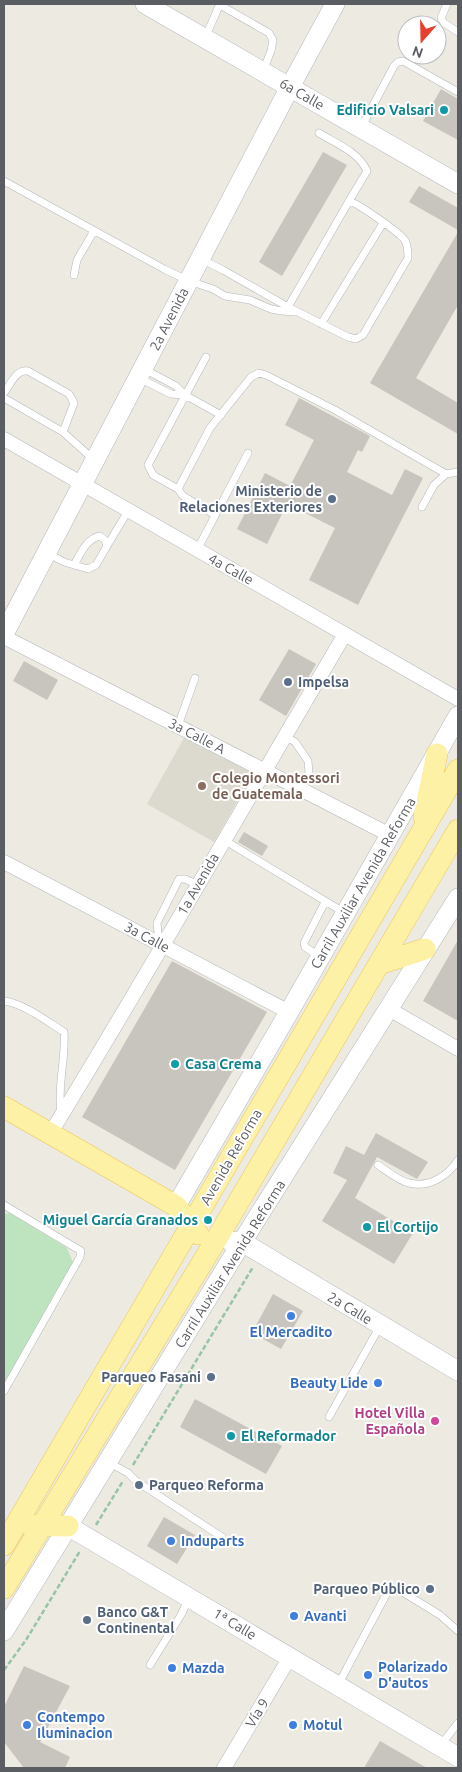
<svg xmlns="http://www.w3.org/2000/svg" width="462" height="1772" font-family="Ubuntu,sans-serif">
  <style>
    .education { fill: #dcd9cf }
    .green { fill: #bde4be }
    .building { fill: #c8c4be }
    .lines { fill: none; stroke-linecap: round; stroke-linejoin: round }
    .lane-casing { stroke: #b4b7bb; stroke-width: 8 }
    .street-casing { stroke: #b4b7bb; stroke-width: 15 }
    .secondary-casing { stroke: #b5b8bd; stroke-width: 20 }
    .primary-casing { stroke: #eec859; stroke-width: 22 }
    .path { stroke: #97c4a5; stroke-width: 2.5; stroke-dasharray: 5 2.5; stroke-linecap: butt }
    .lane { stroke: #fff; stroke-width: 7 }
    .street { stroke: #fff; stroke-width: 14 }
    .secondary { stroke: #fff; stroke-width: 19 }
    .primary { stroke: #fdf1a5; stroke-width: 21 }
    .culture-dot { fill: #0f9aa8; stroke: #fff; stroke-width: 2 }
    .service-dot { fill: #5c6f8a; stroke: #fff; stroke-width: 2 }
    .education-dot { fill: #8d6e63; stroke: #fff; stroke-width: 2 }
    .shop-dot { fill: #3f7fe0; stroke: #fff; stroke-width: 2 }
    .hotel-dot { fill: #d1479c; stroke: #fff; stroke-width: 2 }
    .labels { text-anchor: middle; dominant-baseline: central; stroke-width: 4; stroke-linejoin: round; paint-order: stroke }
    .street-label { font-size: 14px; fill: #5a5d62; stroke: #fff }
    .culture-label { font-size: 14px; font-weight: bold; fill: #0d838f; stroke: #fff; text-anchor: start }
    .service-label { font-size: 14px; font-weight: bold; fill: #4e5e75; stroke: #fff; text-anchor: end }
    .education-label { font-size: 14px; font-weight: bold; fill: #785e54; stroke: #fff; text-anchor: start }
    .shop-label { font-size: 14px; font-weight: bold; fill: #366cbe; stroke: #fff; text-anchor: start }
    .hotel-label { font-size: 14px; font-weight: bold; fill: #b23c85; stroke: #fff; text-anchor: end }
  </style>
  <rect width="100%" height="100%" fill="#eceae1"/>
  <path class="education" d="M189,729l68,38 -43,75 -67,-38z"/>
  <path class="green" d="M10,1213l57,35 7,17 -70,120v-171z"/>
  <path class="building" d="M441,89l17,10v41l-35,-19z
    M323,152l24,13 -65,111 -23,-14z
    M419,186l39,22v22l-49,-28z
    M458,232v73l-42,73 42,25v31l-88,-51z
    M299,398l71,38 -8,16 -4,-2 -11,22 45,23 13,-26 18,9 -65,127 -49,-25 26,-52 -48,-24 -20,40 -30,-15 28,-56 25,13 24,-46 -29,-15z
    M289,649l27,15 -30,52 -27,-16z
    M24,661l34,19 -11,20 -34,-19z
    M244,832l24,14 -6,10 -24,-14z
    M458,940v81l-35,-20z
    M172,961l95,51 -92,158 -93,-53z
    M376,1133l52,29 -11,17 -40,-22 -22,41 58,35 -19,31 -72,-43 25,-41 -14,-7 13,-27 18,9z
    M273,1294l30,17 -22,38 -29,-16z
    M195,1399l87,47 -16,28 -86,-47z
    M164,1517l31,18 -18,29 -30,-18z
    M24,1666l46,20 -30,56 30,15 -5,11h-41l-20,-26v-35z
    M380,1741l47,27h-63z"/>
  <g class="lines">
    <g class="lane-casing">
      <path id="lane" d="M447,4l-6,14 3,5 14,9
        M220,5l49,28 4,7 -2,11 -8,20
        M205,38l15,-34
        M361,128l33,-62 4,-4 5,-1 55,31
        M319,133c16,10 40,19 48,38l-18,30
        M4,181l160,88 25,12 24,8 12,7 25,4 21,9 11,2 12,1
        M201,259l22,11 65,37 60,30 8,2 7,-4 45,-77c0,-6 0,-14 -4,-19 -7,-8 -45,-35 -55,-38l-61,106
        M74,275l3,-15 17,-29
        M321,324l62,-101
        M144,369l32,17 9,9 36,20
        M139,378l32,16 14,1
        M4,393c6,-8 12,-24 24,-22l41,23 5,9 -11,29 30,27
        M4,398l59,34
        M178,489l-25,-14 -5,-10 58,-108
        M422,507l12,-22 12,-11 12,-2
        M215,515l-32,-19 -5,-7 1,-2 31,-59 41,-51 8,-4 7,2 69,35 111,64
        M107,546l21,-35
        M197,550l51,-97
        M47,553l17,9 24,7 8,-4 11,-19 -2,-6 -5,-4c-14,3 -19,17 -26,29
        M178,726l17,-48
        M285,736l10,6 13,19 1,12 -8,16
        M224,840l121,73
        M159,943l-2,-20 22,-44h6l13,6
        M319,956l-14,-9 -1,-4 21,-41
        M4,1001c19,2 44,21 60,31 2,27 -7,54 -3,81
        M378,1165c9,6 21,16 31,18 20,5 39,-7 49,-23
        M4,1205l77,46 -1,6 -76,134
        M329,1417l51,-91
        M108,1462l20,11 8,8 86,56
        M150,1665l31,-50 8,-17
        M338,1685l50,-94 4,-3h4l44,27 18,16
        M440,1746l18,-23"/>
    </g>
    <g class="street-casing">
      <path id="street" d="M4,439l454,260
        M4,637l386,198
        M4,862l285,150
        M389,1009l69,40
        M50,1134c101,-165 197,-334 295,-500
        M224,1768l66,-111"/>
    </g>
    <g class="secondary-casing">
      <path id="secondary" d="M145,4l313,180
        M4,634l286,-547 45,-83
        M176,1206l113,-194 169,-296
        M230,1241l12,1 216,129
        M68,1526l390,231
        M4,1631l238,-389 216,-344"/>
    </g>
    <g class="primary-casing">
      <path id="primary" d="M424,817l13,-63
        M379,964l46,-15
        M4,1107l172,99 22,28
        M30,1525l38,1
        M4,1545l454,-775
        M4,1588l212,-348 242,-410"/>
    </g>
    <path class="path" d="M133,1465l120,-198
      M96,1525l27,-44
      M4,1670l22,-30 54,-89"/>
    <use href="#lane" class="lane"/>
    <use href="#street" class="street"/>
    <use href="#secondary" class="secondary"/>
    <use href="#primary" class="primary"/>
  </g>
  <g class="culture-dot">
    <circle cx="444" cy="110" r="5"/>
    <circle cx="175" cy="1064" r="5"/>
    <circle cx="208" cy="1220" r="5"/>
    <circle cx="367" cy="1227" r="5"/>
    <circle cx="231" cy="1436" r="5"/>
  </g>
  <g class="service-dot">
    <circle cx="332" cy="499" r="5"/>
    <circle cx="288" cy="682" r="5"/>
    <circle cx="211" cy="1377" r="5"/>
    <circle cx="139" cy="1485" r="5"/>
    <circle cx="430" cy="1589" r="5"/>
    <circle cx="87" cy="1620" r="5"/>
  </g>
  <circle class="education-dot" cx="202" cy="786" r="5"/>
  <g class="shop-dot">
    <circle cx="291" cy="1316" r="5"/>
    <circle cx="378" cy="1383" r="5"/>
    <circle cx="171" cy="1541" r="5"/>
    <circle cx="294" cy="1616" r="5"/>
    <circle cx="172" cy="1668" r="5"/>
    <circle cx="368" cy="1675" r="5"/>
    <circle cx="27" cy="1725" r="5"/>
    <circle cx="293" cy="1725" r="5"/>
  </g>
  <circle class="hotel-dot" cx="435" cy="1421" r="5"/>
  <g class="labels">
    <g class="street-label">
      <text transform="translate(302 94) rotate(30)">6a Calle</text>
      <text transform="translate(169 319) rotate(-63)">2a Avenida</text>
      <text transform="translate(231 569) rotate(29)">4a Calle</text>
      <text transform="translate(197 736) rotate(27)">3a Calle A</text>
      <text transform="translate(363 883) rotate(-60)">Carril Auxiliar Avenida Reforma</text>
      <text transform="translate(198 884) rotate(-60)">1a Avenida</text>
      <text transform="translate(147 937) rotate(28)">3a Calle</text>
      <text transform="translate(231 1157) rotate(-60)">Avenida Reforma</text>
      <text transform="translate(230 1264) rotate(-58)">Carril Auxiliar Avenida Reforma</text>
      <text transform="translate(350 1308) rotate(31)">2a Calle</text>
      <text transform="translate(235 1624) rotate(31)">1ª Calle</text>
      <text transform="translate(257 1713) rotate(-59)">Vía 9</text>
    </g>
    <g class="culture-label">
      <text x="434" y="110" text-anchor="end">Edificio Valsari</text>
      <text x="185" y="1064">Casa Crema</text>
      <text x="198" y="1220" text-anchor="end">Miguel García Granados</text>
      <text x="377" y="1227">El Cortijo</text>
      <text x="241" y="1436">El Reformador</text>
    </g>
    <g class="service-label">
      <text x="322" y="491">Ministerio de<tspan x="322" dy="16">Relaciones Exteriores</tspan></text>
      <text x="298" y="682" text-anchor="start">Impelsa</text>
      <text x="201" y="1377">Parqueo Fasani</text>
      <text x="149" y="1485" text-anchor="start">Parqueo Reforma</text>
      <text x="420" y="1589">Parqueo Público</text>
      <text x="97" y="1612" text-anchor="start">Banco G&amp;T<tspan x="97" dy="16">Continental</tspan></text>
    </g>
    <g class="education-label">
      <text x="212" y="778">Colegio Montessori<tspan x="212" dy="16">de Guatemala</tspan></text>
    </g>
    <g class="shop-label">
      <text x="291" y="1332" text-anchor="middle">El Mercadito</text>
      <text x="368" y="1383" text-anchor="end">Beauty Lide</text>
      <text x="181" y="1541">Induparts</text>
      <text x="304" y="1616">Avanti</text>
      <text x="378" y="1667">Polarizado<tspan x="378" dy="16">D'autos</tspan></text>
      <text x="182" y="1668">Mazda</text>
      <text x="37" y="1717">Contempo<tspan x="37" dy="16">Iluminacion</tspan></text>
      <text x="303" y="1725">Motul</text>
    </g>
    <g class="hotel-label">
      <text x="425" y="1413">Hotel Villa<tspan x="425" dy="16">Española</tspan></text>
    </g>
  </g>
  <rect width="462" height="1772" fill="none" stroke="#5a5d62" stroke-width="10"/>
  <g transform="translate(422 40) rotate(200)"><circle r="24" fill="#ffffff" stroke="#bdbec0"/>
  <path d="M0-4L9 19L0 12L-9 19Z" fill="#e5412f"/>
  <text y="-8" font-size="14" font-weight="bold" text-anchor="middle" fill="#5a5d62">N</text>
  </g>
</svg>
